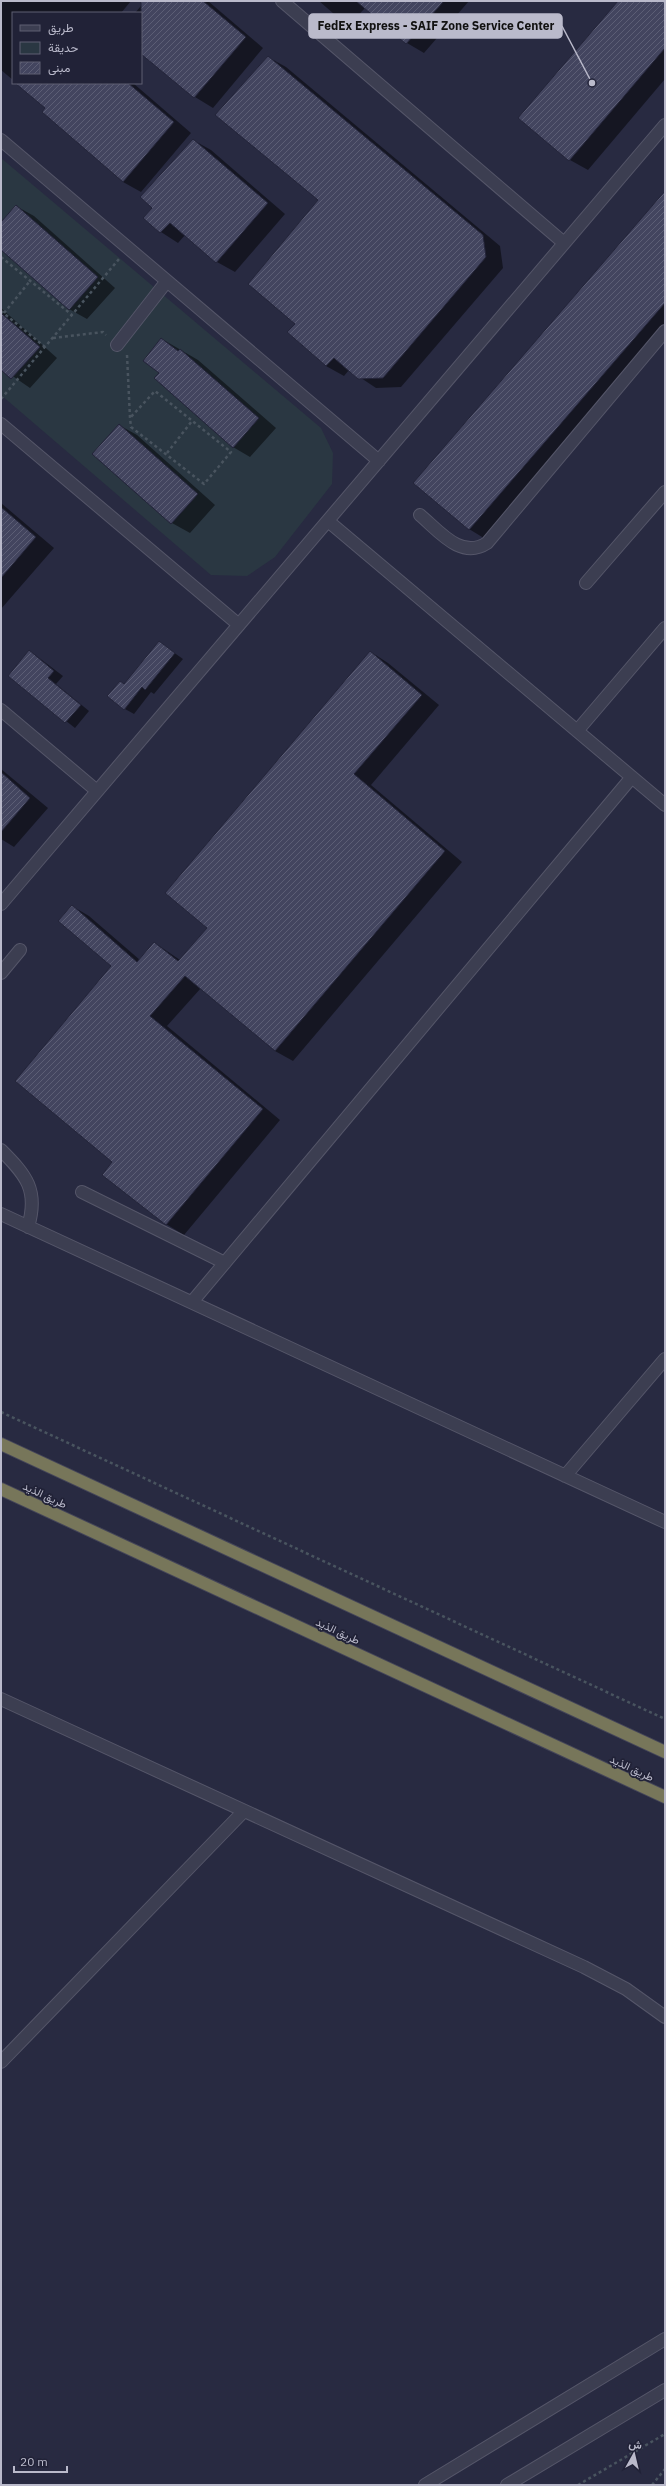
<svg xmlns="http://www.w3.org/2000/svg" width="666" height="2486" font-family="'IBM Plex Sans',Vazirmatn,sans-serif">
  <style>
    .green { fill: #2a3742; fill-rule: evenodd }
    .shadow { fill: #0007 }
    .building { fill: url(#building-hatch); stroke: #232439 }
    .lines { fill: none; stroke-linecap: round; stroke-linejoin: round }
    .minor-casing { stroke: #555669; stroke-width: 14 }
    .highway-casing { stroke: #444559; stroke-width: 14 }
    .path { stroke: #49545f; stroke-width: 2.5; stroke-dasharray: 3 3; stroke-linecap: butt }
    .minor { stroke: #3c3e51; stroke-width: 12 }
    .highway { stroke: #77765a; stroke-width: 12 }
    .labels { text-anchor: middle; dominant-baseline: central; stroke-width: 3.5; stroke-linejoin: round; paint-order: stroke }
    .street-label { font-size: 11px; fill: #babacb; stroke: #212237 }
    .leader { fill: none; stroke: #babacb; stroke-width: 1.5 }
    .callout-dot { fill: #babacb; stroke: #212237; stroke-width: 1.5 }
    .callout { fill: #babacb; stroke: #babacb; stroke-width: 1.5 }
    .callout-label { font-size: 12px; text-anchor: middle; font-weight: bold; fill: #111 }
  </style>
  <defs>
    <pattern id="building-hatch" width="6" height="6" patternUnits="userSpaceOnUse"><rect width="6" height="6" fill="#43455f"/><path d="M-1 1l2-2M0 6l6-6M5 7l2-2" fill="none" stroke="#5c5e75"/></pattern>
  </defs>
  <rect width="100%" height="100%" fill="#282a41"/>
  <path class="green" d="M1,158l320,270 12,25 -1,31 -57,73 -28,19 -36,-1 -210,-180v-25l10,9 29,-32 -39,-34v-63l97,27 -82,-72 -15,17zM180,349l79,69 -26,30 -79,-70zM119,424l79,70 -27,30 -79,-70z"/>
  <path class="shadow" d="M1,1h130l-10,12h-108v67l-12,-10z
    M145,1h63l55,47 -50,60 -18,-11 -54,-44v-40h-6z
    M319,1h150l-45,52 -17,-10 -42,-35 -14,15 -17,-9z
    M620,1h45v78l-77,91 -18,-10 -50,-42z
    M268,57l18,10 214,179 3,22 -102,119 -25,1 -27,-18 -5,6 -18,-10 -30,-43 24,-123z
    M17,83h116l58,50 -50,59 -18,-10 -80,-70 4,-4z
    M193,140l18,10 74,64 -50,58 -18,-10 -32,-27 -7,8 -17,-11 -7,-24z
    M665,193v141l-178,206 -18,-11z
    M16,206l18,10 81,72 -28,31 -18,-10 -68,-61v-25z
    M1,308l56,50 -27,30 -29,-20z
    M162,339l36,21 78,68 -26,29 -17,-10 -73,-74z
    M119,425l18,10 78,70 -25,28 -18,-10 -79,-69z
    M1,503l53,45 -53,61z
    M159,642l24,17 -29,35 -3,-2 -17,22 -9,-5 -1,-25z
    M30,651l33,25 -7,8 33,27 -14,17 -66,-52z
    M371,652l17,11 51,42 -68,80 91,77 -169,199 -18,-10 -74,-63 -34,38 113,94 -96,115 -18,-11 -62,-50 10,-12 -2,-196 -40,-60 17,10 51,44 15,-17 25,17 28,-32z
    M1,769l47,39 -34,39 -13,-8z"/>
  <path class="building" d="M141,1h62l43,36 -52,61 -53,-44z
    M356,1h88l-38,43z
    M618,1h47v47l-96,113 -51,-43z
    M268,56l215,179 3,22 -103,121 -25,1 -24,-21 -8,8 -39,-34 8,-8 -47,-40 70,-84 -103,-85z
    M15,83h113l46,39 -51,60 -81,-70 3,-4z
    M193,139l75,64 -52,60 -46,-40 -10,10 -17,-15 9,-10 -12,-11z
    M665,191v112l-196,227 -56,-47z
    M16,205l82,72 -29,33 -68,-60v-28z
    M1,313l39,34 -29,32 -10,-9z
    M161,338l17,13 2,-2 79,69 -26,30 -79,-70 5,-5 -16,-12z
    M119,424l79,70 -27,30 -79,-70z
    M1,507l35,30 -35,41z
    M159,641l16,12 -30,37 -3,-3 -18,23 -17,-14 13,-15 4,3z
    M29,650l25,21 -6,7 33,27 -16,18 -57,-47z
    M370,651l52,44 -68,79 91,77 -170,200 -90,-75 -35,40 113,93 -97,116 -64,-50 10,-13 -97,-81 96,-115 -53,-45 14,-16 65,57 17,-20 24,19 29,-33 -42,-35z
    M1,772l29,26 -29,34z"/>
  <g class="lines">
    <g class="minor-casing">
      <path id="minor" d="M282,1l282,242
        M1,140l378,321
        M117,345l50,-64
        M1,424l238,201
        M420,515c19,16 41,45 67,28l178,-212
        M328,521l337,284
        M586,583l79,-91
        M1,710l96,81
        M577,731l88,-103
        M1,904l664,-779
        M1,973l19,-23
        M1,1150c25,25 38,40 27,77
        M82,1192l143,71
        M1,1214l664,308
        M192,1302l440,-525
        M565,1476l100,-117
        M1,1699l583,268 42,22 39,28
        M1,2062l243,-251
        M425,2485l240,-146
        M507,2485l158,-95"/>
    </g>
    <g class="highway-casing">
      <path id="highway" d="M1,1444l664,308
        M1,1489l664,308"/>
    </g>
    <path class="path" d="M1,257l71,58
      M1,311l44,36
      M4,313l26,-32
      M53,338l50,-6 3,3
      M127,355l3,63 1,9 73,57 27,-32 -76,-61 -25,27
      M1,399l118,-140
      M167,453l25,-32
      M1,1412l664,307
      M578,2485l87,-51
      M652,2485l13,-16"/>
    <use href="#minor" class="minor"/>
    <use href="#highway" class="highway"/>
  </g>
  <g class="labels">
    <g class="street-label">
      <text transform="translate(45 1495) rotate(25)">طريق الذيد</text>
      <text transform="translate(338 1631) rotate(25)">طريق الذيد</text>
      <text transform="translate(632 1768) rotate(25)">طريق الذيد</text>
    </g>
  </g>
  <path class="leader" d="M592 83L562 26"/>
  <circle class="callout-dot" cx="592" cy="83" r="4"/>
  <rect class="callout" x="309" y="14" width="253" height="24" rx="4"/>
  <g class="callout-label">
    <text x="436" y="30">FedEx Express - SAIF Zone Service Center</text>
  </g>
  <rect width="666" height="2486" fill="none" stroke="#babacb" stroke-width="4"/>
  <rect x="12" y="12" width="130" height="72" fill="#212237" stroke="#5e5f72"/>
  <rect x="20" y="25" width="20" height="6" fill="#3c3e51" stroke="#5e5f72"/>
  <text x="48" y="32" font-size="12" fill="#babacb">طريق</text>
  <rect x="20" y="42" width="20" height="12" fill="#2a3742" stroke="#5e5f72"/>
  <text x="48" y="52" font-size="12" fill="#babacb">حديقة</text>
  <rect x="20" y="62" width="20" height="12" fill="url(#building-hatch)" stroke="#5e5f72"/>
  <text x="48" y="72" font-size="12" fill="#babacb">مبنى</text>
  <g transform="translate(634 2454) rotate(8)" stroke="#212237" stroke-width="3" paint-order="stroke">
  <path d="M0-3L7 15L0 10L-7 15Z" fill="#babacb"/>
  <text y="-6" font-size="11" font-weight="bold" text-anchor="middle" fill="#babacb">ش</text>
  </g>
  <path d="M14 2466v6h53v-6" fill="none" stroke="#babacb" stroke-width="2"/>
  <text x="20" y="2466" font-size="12" fill="#babacb" stroke="#212237" stroke-width="3" paint-order="stroke">20 m</text>
</svg>
